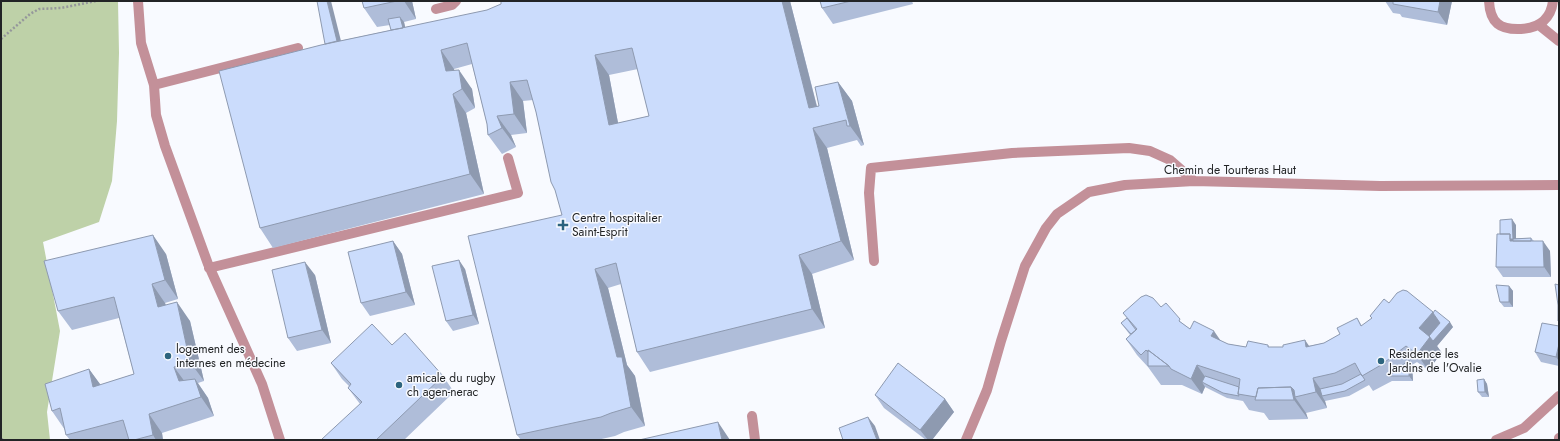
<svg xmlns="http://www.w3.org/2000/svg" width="1560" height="441" font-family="Jost,sans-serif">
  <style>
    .green { fill: #bed1a8 }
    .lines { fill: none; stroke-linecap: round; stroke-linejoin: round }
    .path { stroke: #95979b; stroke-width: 2.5; stroke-dasharray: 2 2; stroke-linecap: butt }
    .service { stroke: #c39099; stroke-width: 10 }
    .minor { stroke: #c39099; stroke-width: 10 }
    .wall { fill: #afbdd9; fill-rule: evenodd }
    .shaded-wall { fill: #8e9ab0 }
    .building { fill: #cbdcfc; stroke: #8e9ab0; fill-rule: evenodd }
    .poi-dot { fill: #2c647e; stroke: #f8faff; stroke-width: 1.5 }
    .labels { text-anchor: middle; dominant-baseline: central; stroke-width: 3; stroke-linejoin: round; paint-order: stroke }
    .street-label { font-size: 12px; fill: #222426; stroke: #f8faff }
    .poi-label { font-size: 12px; fill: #222426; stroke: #f8faff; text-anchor: start }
  </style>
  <rect width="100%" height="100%" fill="#f8faff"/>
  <path class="green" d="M1,1h117l1,52 -2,68 -5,60 -13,41 -56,20 17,89 -13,81 3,28h-49z"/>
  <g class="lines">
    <path class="path" d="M1,39l29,-25 9,-5 22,-1 35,-7
      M1,439l4,1"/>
    <path class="service" d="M138,1l3,42 13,42 2,30 9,31 43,118 54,120 18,56
      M1489,1c1,22 11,29 32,28 18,-1 30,-10 32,-28
      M436,9l16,-4 4,-4
      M1539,25l20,16
      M154,85l144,-37
      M874,261l-5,-68 2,-25 141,-15 117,-5 21,3 20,9 24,21
      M209,268l309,-75 -10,-35
      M752,416l3,24
      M966,440l21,-50 14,-49 24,-75 21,-38 11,-14 32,-22 36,-7 69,-4 186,5 179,-1"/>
    <path class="minor" d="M1496,440l28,-12 35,-32
      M1559,440v-2"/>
  </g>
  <path class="wall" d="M362,1h50l4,18 -12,3 1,5 385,-26 27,105h2l19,-24 14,19 12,44 -3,1 -4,-6 -30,8 27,112 -42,14 13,54 -175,44 -13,-20 -16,-68 -13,4 19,77 8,11 10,50 -21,6 -9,4 -18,4h-76l-4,-5 45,-220 -29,-115 -10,1 4,32 -16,2 5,12 -14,7 -14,-19 -1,-11 -15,-60 -18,5v2l18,18 3,19 -9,5 18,81 -211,54 -13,-20 65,-184 66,-14 -1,-5 -13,2 -13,-19zM638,69l11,47 -31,7 -9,-48z
    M820,1h92l1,3 -80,20 -11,-16z
    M1385,1h67l-5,24 -45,-8 -2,-3 -7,-1z
    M1516,225v13h15l3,3 16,10 1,26h-48l-7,-10 4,-33z
    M393,241l9,13 13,51 -45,11 -9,-13z
    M166,254l12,45 -13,4 1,2 24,16 14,60 -6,2 10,15 6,18 -52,17 1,7h-93l-4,-5 -1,-5 -13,-19 37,-42 11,16 34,-11 -15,-56 -47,12 -14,-19z
    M465,269l14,55 -26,7 -7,-10z
    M315,275l16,68 -34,8 -9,-13z
    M1509,286l4,5v16h-9l-4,-5z
    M1389,303l44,9 20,15 -16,19 5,7 -14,17 -11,-8 -5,3 1,16h-21l-19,10 -4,-6 -20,11 -24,5 2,7 -21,5 2,6 -39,1 -5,-7 -15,-3 -6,-9 -16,-3 -22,-11 -3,7 -20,-9h-21l-13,-18 -11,-12 -11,-16 4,-4 -9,-12 6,-5 -4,-5 38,-6 29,22 38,15 18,3 22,-2 1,2h14l22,-7 3,6 16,-3 16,-9 17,-16 5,8 10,-8 -2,-2z
    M1559,326v40l-18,-4 -6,-10z
    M392,345l51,31 11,16 -50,48h-81l37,-36 -12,-16 1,-2 -7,-7 -11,-16z
    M1484,379l3,5 2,13h-7l-4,-5z
    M875,395l70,4 9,13 -22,28h-6l-42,-32z"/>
  <path class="shaded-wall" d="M327,1h4l15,60 -7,-9z
    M404,1h8l4,18z
    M782,1h8l32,126 -13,-19z
    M1440,1h12l-5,24 -9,-13z
    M400,17l4,5 6,26 -4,-5z
    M441,50l13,19 5,21 -13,-19z
    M595,55l14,20 13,69 -13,-19z
    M459,70l13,19 3,19 -13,-19z
    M510,82l13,19 4,32 -13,-19z
    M838,82l14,19 12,44 -14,-19z
    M453,94l13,19 18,81 -14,-20z
    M497,116l14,19 5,12 -14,-19z
    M813,128l14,20 27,112 -13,-19z
    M1512,219l4,6v19l-6,-3v-7z
    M153,235l13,19 12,45 -13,-19z
    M393,241l9,13 13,51 -9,-13z
    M1543,241l7,10 1,26 -7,-10z
    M799,255l13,19 13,54 -13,-19z
    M459,260l6,9 14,55 -6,-9z
    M305,262l10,13 16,68 -9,-13z
    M595,269l13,19 19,77 8,11 10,50 -14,-19 -14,-50z
    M152,284l13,19 7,23 -14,-19z
    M1509,286l4,5v16l-4,-5z
    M177,302l13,19 14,60 -14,-19z
    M1433,312l11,16 6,-6 3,5 -16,19 5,7 -14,17 -11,-16 2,-26z
    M1214,331l11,16 -14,-11z
    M1305,340l11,16 -10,-9z
    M1559,344v17l-3,-4z
    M1409,360l3,5 1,16 -4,-5z
    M1197,365l11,16 -6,1 3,5 -3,7 -11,-15z
    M174,367l14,19 -9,-5z
    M89,369l14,19 -10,-1z
    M1313,378l11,16 -2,2 3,5 2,7 -11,-16z
    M195,379l13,19 6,18 -13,-19z
    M1484,379l3,5 2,13 -4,-5z
    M1291,387l7,9 -3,1 11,16 2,6 -14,-19z
    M945,399l9,13 -22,28h-4l-8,-10z
    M149,414l13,19 1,7h-7l-3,-5z
    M868,417l7,9 5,14h-3z
    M718,422l12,18h-8z"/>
  <path class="building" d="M317,1h10l10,40 -12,3z
    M362,1h35l-33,7z
    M501,1h281l27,107 10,-2 -4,-19 23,-5 12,44h-3l-1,-6 -33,8 28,113 -42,14 13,54 -175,43 -21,-89 -21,6 22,88h5l9,50 -20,6 -10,4 -84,18 -49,-199 94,-21 -7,-25 -4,-8 -15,-70 -9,-32 -17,2 4,32 -17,2 5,12 -14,7 -1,-11 -20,-81 -26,7 5,21 13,-1 3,19 -9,5 17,80 -210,54 -41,-157 102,-26 166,-35 14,-6zM632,48l17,68 -40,9 -14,-70z
    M820,1h31l-29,7z
    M1392,1h48l-2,11 -45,-8v-3z
    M400,17l3,11 -12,2 -3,-11z
    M1512,219l1,20 18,-1v3h-18v-2h-3v-5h-10v-14z
    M1497,234h13v7h33l1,26h-48z
    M153,235l12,45 -13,4 6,23 19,-5 13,60 -16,5 5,14 16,-2 6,18 -52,17 4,21 -19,5h-5l-6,-20 -57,15 -6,-27 -8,3 -7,-27 44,-15 4,18 41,-13 -20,-77 -56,14 -14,-50z
    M393,241l13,51 -45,11 -13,-51z
    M459,260l14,55 -27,6 -14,-55z
    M305,262l17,68 -34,8 -16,-68z
    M1555,284l4,1v36h-1v-16z
    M1496,285l13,1v16h-9z
    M1403,290l4,1 26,21 -14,16 11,9 -13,17 -11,-8 -25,19 -19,11 -7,-13 -20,10 -22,5 3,14 -21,5 -1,-7 -3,-3 -33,1 -2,9 -18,-3 2,-15 -43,-14 -6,14 -20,-10 -2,-3 -21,-16v2l-2,-2 -5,5 -15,-16 11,-10 -14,-16 18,-16 5,-2 7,3 8,9 5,-4 14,16 -1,2 11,8 4,-8 20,10 -3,5 17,8 18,3 2,-6 20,4v2h15v-2l22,-5 1,7 18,-4 16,-9 -3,-6 20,-10 4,8 11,-8 -2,-2 14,-17 5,4 8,-10z
    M1435,310l15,12 -17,19 -4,-5 11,-13 -7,-10z
    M1127,318l9,12 -5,4 -10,-11z
    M1542,323l17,3v18l-3,13 -21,-5z
    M372,324l20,21 13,-12 38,43 -67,64h-53l-1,-1 40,-37 -14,-14 3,-4 -20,-21z
    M1148,350l21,16h-21z
    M1409,360v16h-20z
    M898,363l47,36 -25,31 -45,-35z
    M1361,374l4,6 -20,11 -23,5 -2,-7 22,-5z
    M1205,376l34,11 -1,7 1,2 -16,-3 -21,-11z
    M1484,379l1,13h-7l-1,-12z
    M1291,387l3,13h-39l3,-12z
    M868,417l9,23h-34l-4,-12z
    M718,422l4,18h-83z"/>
  <g class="poi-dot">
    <path d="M561 219h4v4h4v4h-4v4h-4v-4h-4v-4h4z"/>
    <circle cx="168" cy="356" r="4"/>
    <circle cx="1381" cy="361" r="4"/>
    <circle cx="399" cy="385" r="4"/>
  </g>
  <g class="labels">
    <g class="street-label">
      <text x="1230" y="170">Chemin de Tourteras Haut</text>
    </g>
    <g class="poi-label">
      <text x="572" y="218">Centre hospitalier<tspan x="572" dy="14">Saint-Esprit</tspan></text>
      <text x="176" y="349">logement des<tspan x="176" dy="14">internes en médecine</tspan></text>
      <text x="1389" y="354">Residence les<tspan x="1389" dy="14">Jardins de l'Ovalie</tspan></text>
      <text x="407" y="378">amicale du rugby<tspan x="407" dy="14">ch agen-nerac</tspan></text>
    </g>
  </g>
  <rect width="1560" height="441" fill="none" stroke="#222426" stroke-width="4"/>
</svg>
